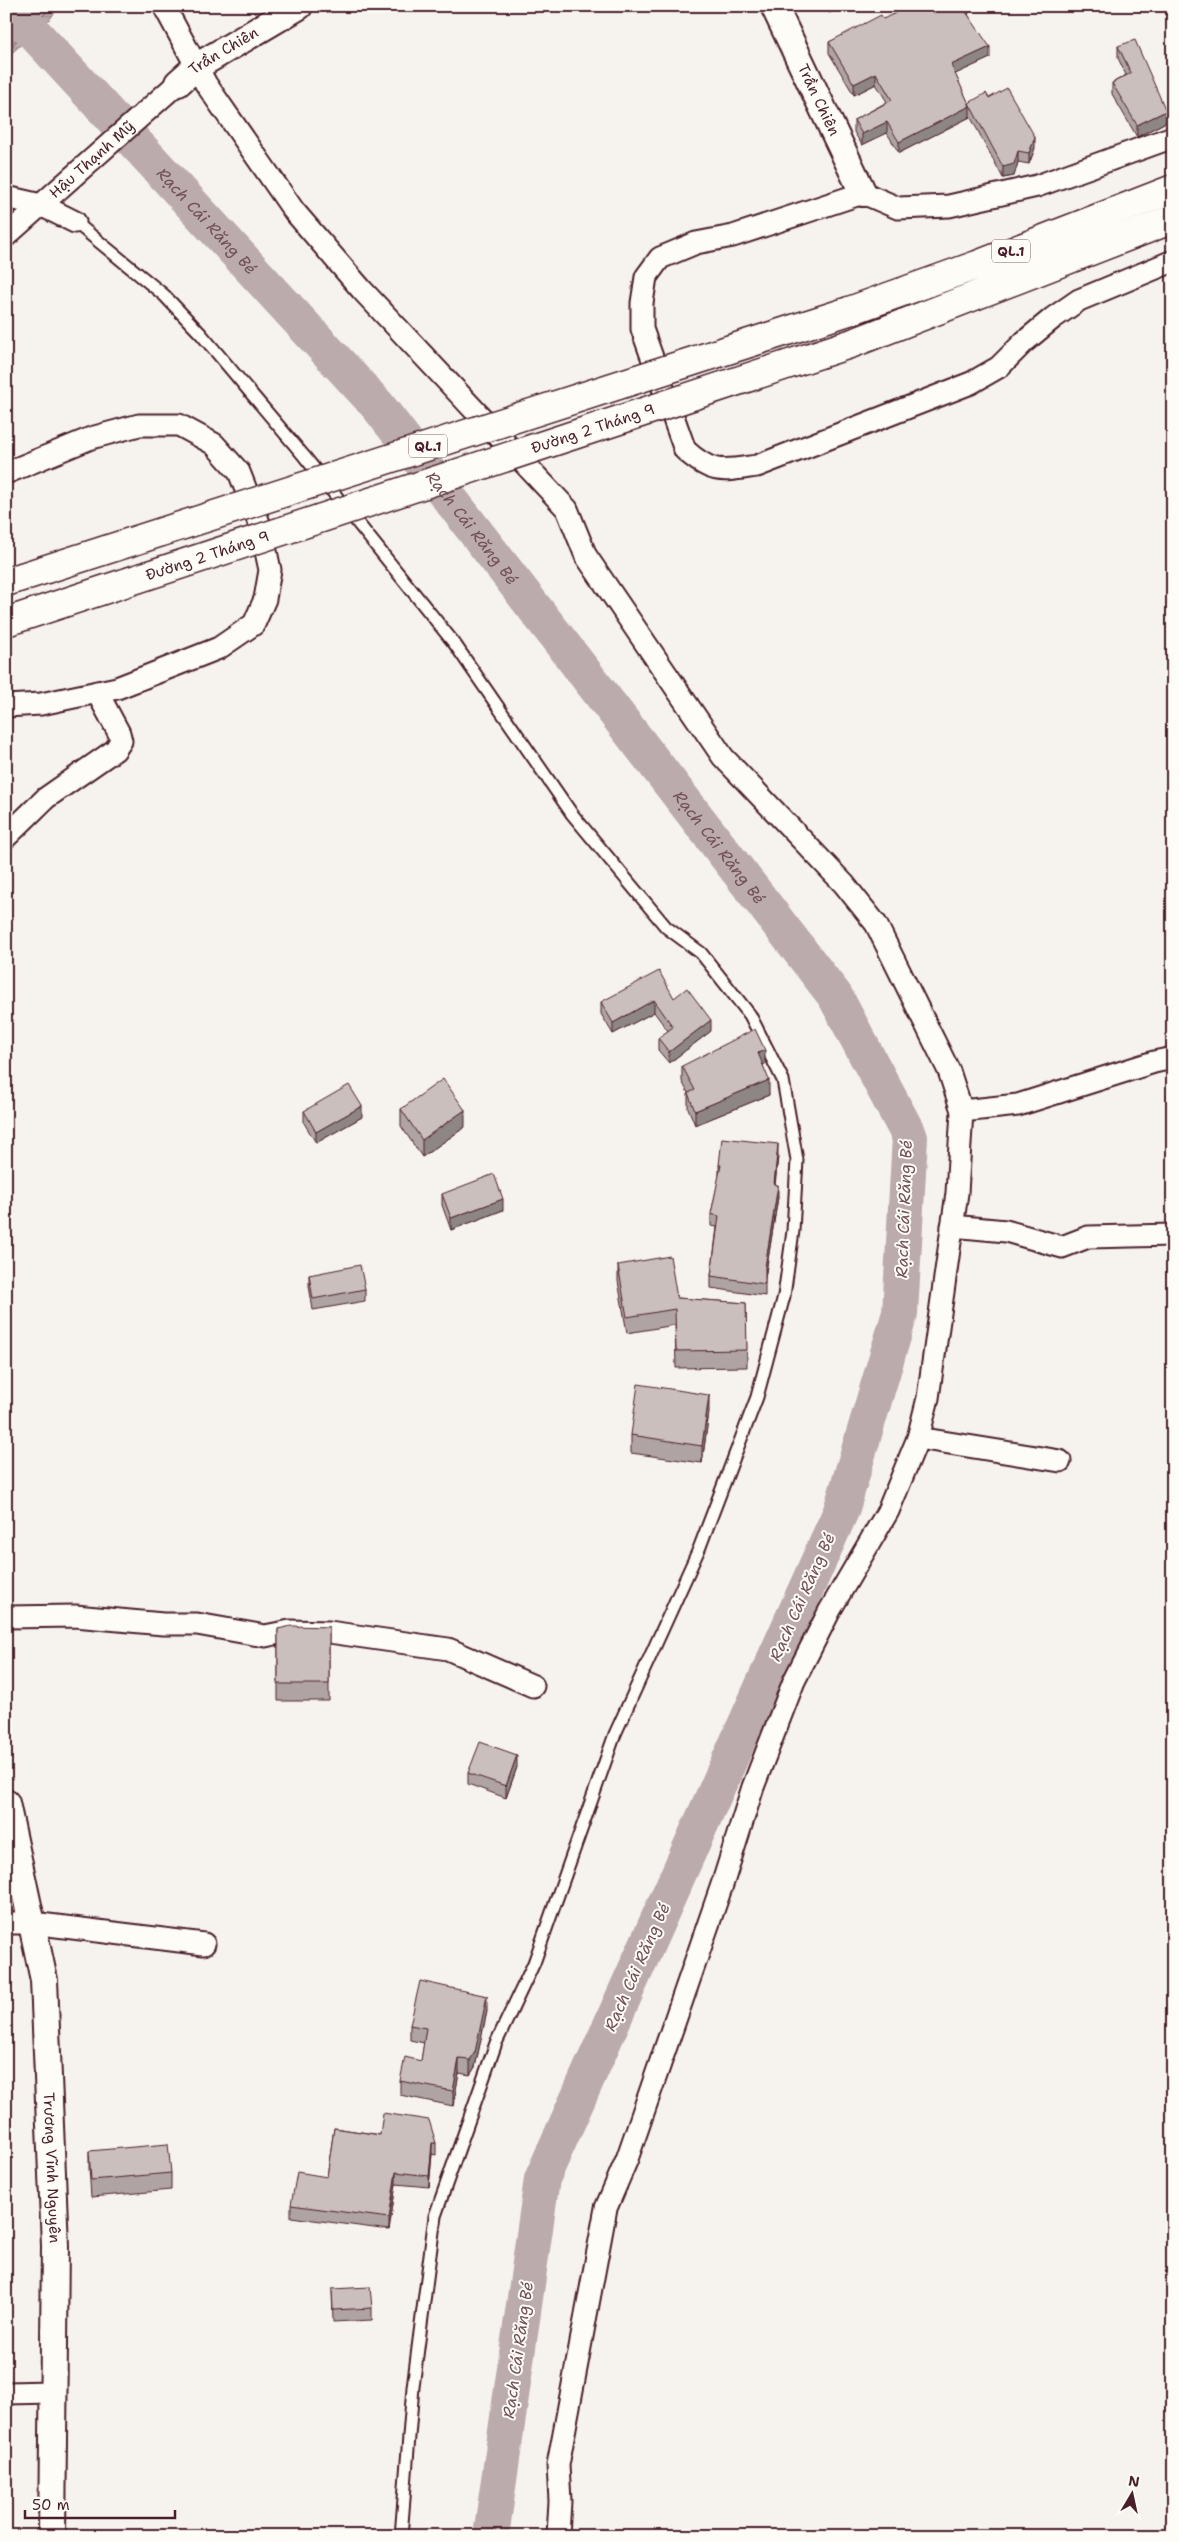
<svg xmlns="http://www.w3.org/2000/svg" width="1179" height="2542" font-family="'Shantell Sans',sans-serif">
  <style>
    .water { fill: url(#water-rules); stroke: #8e7378 }
    .lines { fill: none; stroke-linecap: round; stroke-linejoin: round }
    .shore { stroke: #77575f; stroke-width: 1 }
    .river { stroke: #bbabac; stroke-width: 36 }
    .service-casing { stroke: #4a1f2b; stroke-width: 15 }
    .minor-casing { stroke: #4a1f2b; stroke-width: 25 }
    .tertiary-casing { stroke: #4a1f2b; stroke-width: 30 }
    .trunk-casing { stroke: #4a1f2b; stroke-width: 31 }
    .service { stroke: #fdfcf7; stroke-width: 11 }
    .minor { stroke: #fdfcf7; stroke-width: 21 }
    .tertiary { stroke: #fdfcf7; stroke-width: 26 }
    .trunk { stroke: #fdfcf7; stroke-width: 28 }
    .trunk-bridge-casing { stroke: #4a1f2b; stroke-width: 31; stroke-linecap: butt }
    .trunk-bridge { stroke: #fdfcf7; stroke-width: 28 }
    .wall { fill: #afa4a3; stroke: #4a1f2b }
    .shaded-wall { fill: #8e8685; stroke: #4a1f2b }
    .building { fill: #cbbfbe; stroke: #4a1f2b }
    .labels { text-anchor: middle; dominant-baseline: central; stroke-width: 4; stroke-linejoin: round; paint-order: stroke }
    .shield { fill: #fdfcf7; stroke: #806168; stroke-width: 1 }
    .shield-label { font-size: 14px; font-weight: bold; fill: #4a1f2b }
    .street-label { font-size: 15px; fill: #4a1f2b; stroke: #fdfcf7 }
    .water-label { font-size: 16px; font-style: italic; fill: #725058; stroke: #fdfcf7 }
  </style>
  <defs>
    <pattern id="water-rules" width="6" height="5" patternUnits="userSpaceOnUse" patternTransform="scale(1.25)"><rect width="6" height="5" fill="#bbabac"/><path d="M0 2.5h6" fill="none" stroke="#9a8b8c"/></pattern>
  </defs>
  <rect width="100%" height="100%" fill="#f6f3ef"/>
  <filter id="ink" filterUnits="userSpaceOnUse"><feTurbulence type="fractalNoise" baseFrequency=".02" numOctaves="2"/><feDisplacementMap in="SourceGraphic" scale="10" xChannelSelector="R" yChannelSelector="G"/><feConvolveMatrix kernelMatrix="1 2 1 2 8 2 1 2 1" color-interpolation-filters="sRGB"/></filter>
  <g filter="url(#ink)">
    <path class="water" d="M6,6h53l-9,13 -44,39z"/>
    <g class="lines">
      <path class="shore" d="M6,43l39,-37
        M6,51l47,-45"/>
      <path class="river" id="s1" d="M9,6l369,400 457,590 75,141 -10,176 -59,198 -299,668 -51,357"/>
      <g class="service-casing">
        <path id="service" d="M75,222l89,73 37,39 103,122 150,187 118,171 94,113 35,26 49,62 33,65 14,80 -4,71 -9,65 -27,101 -58,152 -84,185 -81,229 -38,80 -61,173 -22,171 -12,149"/>
      </g>
      <g class="minor-casing">
        <g id="minor">
          <path d="M164,6l42,78 88,127 68,79 205,219 19,47 137,201 121,127 32,40 73,147 13,40 -5,82 -29,205 -10,40 -30,73 -58,99 -36,71 -41,106 -29,92 -97,280 -21,49 -48,257 2,36 -2,35"/>
          <path d="M1173,137l-136,49 -88,20 -51,2 -35,-15 -130,43 -37,7 -36,15 -14,19 -4,26v26l43,121c28,25 37,21 72,16l214,-83 28,-16 25,-25 29,-24 26,-18 94,-39"/>
          <path d="M6,197l35,8 34,17"/>
          <path id="s2" d="M6,236l172,-153"/>
          <path d="M6,473l85,-35 48,-13h40l35,19 25,28 22,56 9,42 -5,29 -11,25 -35,24 -102,40 -76,16 -35,2"/>
          <path d="M6,837l40,-39 69,-48 6,-9 -2,-8 -22,-41"/>
          <path d="M962,1111l56,-6 136,-43 19,-4"/>
          <path d="M952,1226l54,5 56,16 26,-10 85,-2"/>
          <path d="M918,1438l142,23"/>
          <path d="M6,1617l69,-1 88,8h34l68,12 25,-5 39,1 119,17 85,37"/>
          <path d="M6,1923h26l172,21"/>
          <path d="M6,2393l47,-1"/>
        </g>
      </g>
      <g class="tertiary-casing">
        <g id="tertiary">
          <path id="s3" d="M774,6l89,187"/>
          <path id="s4" d="M178,83l18,-16 103,-61"/>
          <path id="s5" d="M6,1803l38,177 11,266 -3,290"/>
        </g>
      </g>
      <g class="trunk-casing">
        <path id="trunk" d="M849,311l128,-46 196,-76
          M853,343l320,-124"/>
      </g>
      <use href="#service" class="service"/>
      <use href="#minor" class="minor"/>
      <use href="#tertiary" class="tertiary"/>
      <use href="#trunk" class="trunk"/>
      <g class="trunk-bridge-casing">
        <g id="trunk-bridge">
          <path d="M6,582l843,-271"/>
          <path id="s6" d="M6,622l847,-279"/>
        </g>
      </g>
      <use href="#trunk-bridge" class="trunk-bridge"/>
    </g>
    <path class="wall" d="M825,6h23l-19,7z
      M970,6v6l-2,2 22,44 -35,16 14,30 20,-6 46,50 -6,16 -11,-2 -4,14 -11,2 -33,-62v1l-71,36 -12,-20 -25,12 -8,-13v-12l33,-18 -11,-18 -22,11 -25,-42v-11l54,-23z
      M1118,46l48,76 -29,15 -25,-43v-11l14,-8 -8,-17z
      M674,998l37,33 -42,32 -11,-13v-12l10,-7 -14,-19 -41,22 -12,-20v-12z
      M765,1064l-2,1 6,30 -74,30 -7,-17v-15l-6,-12v-15z
      M401,1109l64,18 -43,30 -21,-31z
      M304,1111l58,6 -46,26 -12,-20z
      M778,1156l-3,28 3,13 -13,81v18l-54,-8v-12l6,-49 -6,-1v-12l8,-37v-12z
      M442,1194l61,16 -52,20 -9,-25z
      M618,1265l59,33 69,5 1,64 -71,1 -1,-43 -48,8 -9,-52z
      M309,1275l56,14v12l-52,9 -4,-24z
      M709,1412l-7,51 -71,-10v-18z
      M329,1627v74h-51v-72z
      M517,1767l-11,31 -38,-14v-11z
      M487,2011l-12,56 -5,8 -11,-2 -6,33 -53,-11v-14l21,-20 3,-18 -14,-3v-15z
      M334,2128l102,15v12l-4,-1 -3,33 -33,-3 -7,46 -98,-13v-12l36,-28z
      M89,2151l82,22v17l-80,7 -2,-29z
      M332,2289l40,19v12l-39,2z"/>
    <path class="shaded-wall" d="M829,6h19l-19,7z
      M962,6h8v6l-8,5z
      M990,47v11l-39,18v-11z
      M876,73v11l-22,11v-11z
      M970,106v11l-71,36v-11z
      M1166,111v11l-29,15v-12z
      M887,122v11l-25,12v-11z
      M1035,137v11l-6,16v-11z
      M1018,151v11l-4,14 -11,2v-11z
      M654,1000v12l-41,22v-11z
      M711,1020v11l-42,32v-11z
      M765,1050v14l-7,4v-15z
      M769,1080v15l-74,30v-14z
      M362,1106v11l-46,26v-11z
      M465,1110v17l-43,30v-17z
      M778,1144v12l-4,40v-12z
      M778,1185v12l-13,81v-11z
      M503,1199v11l-52,20v-12z
      M709,1395v17l-7,51v-17z
      M517,1755v12l-11,31v-12z
      M487,1996v15l-12,56 -5,8v-15z
      M459,2059v14l-6,33v-15z
      M432,2143v11l-3,33v-11z
      M396,2172v12l-7,46v-12z"/>
    <path class="building" d="M910,6h52l28,41 -39,18 19,41 -71,36 -12,-20 -25,12 -8,-14 38,-20 -16,-27 -22,11 -25,-42 52,-27 2,4z
      M1135,40l31,71 -29,14 -25,-42 19,-10 -13,-27z
      M1007,88l28,49 -6,16 -11,-2 -4,13 -11,3 -34,-64 17,-10 3,5z
      M659,971l15,27 13,-10 24,32 -42,32 -11,-14 15,-11 -19,-27 -41,23 -12,-21z
      M755,1029l10,21 -7,3 11,27 -74,31 -7,-18 7,-3 -13,-24z
      M443,1079l22,31 -43,30 -21,-31z
      M349,1085l13,21 -46,26 -12,-21z
      M722,1138l56,6 -4,40 4,1 -13,82v17l-54,-8 8,-60 -8,-2 10,-49h-2z
      M494,1174l9,25 -52,19 -9,-24z
      M670,1256l7,42 69,5 1,47 -71,1 -1,-42 -48,8 -9,-52z
      M360,1265l5,24 -52,10 -4,-24z
      M638,1384l71,11 -7,51 -71,-11z
      M291,1626l38,1v57h-51v-55z
      M480,1742l37,13 -11,31 -38,-13z
      M420,1981l67,15 -12,56 -5,8 -11,-1 -6,32 -53,-10 5,-24 16,4 5,-33 -16,-3z
      M383,2113l46,7 7,23h-4l-3,33 -33,-4 -7,46 -98,-13 6,-33 30,5 7,-49 46,7z
      M168,2144l3,29 -80,7 -2,-29z
      M370,2287l2,21 -39,2 -1,-21z"/>
  </g>
  <g class="labels">
    <g class="shield">
      <rect x="992" y="239.5" width="38" height="23" rx="4"/>
      <rect x="409" y="434.5" width="38" height="23" rx="4"/>
    </g>
    <g class="shield-label">
      <text x="1011" y="251">QL.1</text>
      <text x="428" y="446">QL.1</text>
    </g>
    <g class="street-label">
      <text stroke="none"><textPath href="#s4" startOffset="56">Trần Chiên</textPath></text>
      <text stroke="none"><textPath href="#s3" startOffset="104">Trần Chiên</textPath></text>
      <text stroke="none"><textPath href="#s2" startOffset="115">Hậu Thạnh Mỹ</textPath></text>
      <text stroke="none"><textPath href="#s6" startOffset="618">Đường 2 Tháng 9</textPath></text>
      <text stroke="none"><textPath href="#s6" startOffset="212">Đường 2 Tháng 9</textPath></text>
      <text stroke="none"><textPath href="#s5" startOffset="369">Trương Vĩnh Nguyên</textPath></text>
    </g>
    <g class="water-label">
      <text stroke="none"><textPath href="#s1" startOffset="292">Rạch Cái Răng Bé</textPath></text>
      <text stroke="none"><textPath href="#s1" startOffset="698">Rạch Cái Răng Bé</textPath></text>
      <text stroke="none"><textPath href="#s1" startOffset="1102">Rạch Cái Răng Bé</textPath></text>
      <text transform="translate(904 1209) rotate(-88)">Rạch Cái Răng Bé</text>
      <text transform="translate(802 1597) rotate(-66)">Rạch Cái Răng Bé</text>
      <text transform="translate(637 1967) rotate(-66)">Rạch Cái Răng Bé</text>
      <text transform="translate(518 2350) rotate(-82)">Rạch Cái Răng Bé</text>
    </g>
  </g>
  <rect width="1179" height="2542" fill="none" stroke="#fdfcf7" stroke-width="25"/>
  <rect x="12" y="12" width="1154" height="2517" fill="none" stroke="#4a1f2b" stroke-width="2" filter="url(#ink)"/>
  <g transform="translate(1132 2494) rotate(9)" stroke="#fdfcf7" stroke-width="4" paint-order="stroke">
  <path d="M0-4L9 19L0 12L-9 19Z" fill="#4a1f2b"/>
  <text y="-8" font-size="14" font-weight="bold" text-anchor="middle" fill="#4a1f2b">N</text>
  </g>
  <path d="M25 2510v8h150v-8" fill="none" stroke="#4a1f2b" stroke-width="2.5"/>
  <text x="32" y="2510" font-size="15" fill="#4a1f2b" stroke="#fdfcf7" stroke-width="4" paint-order="stroke">50 m</text>
</svg>
